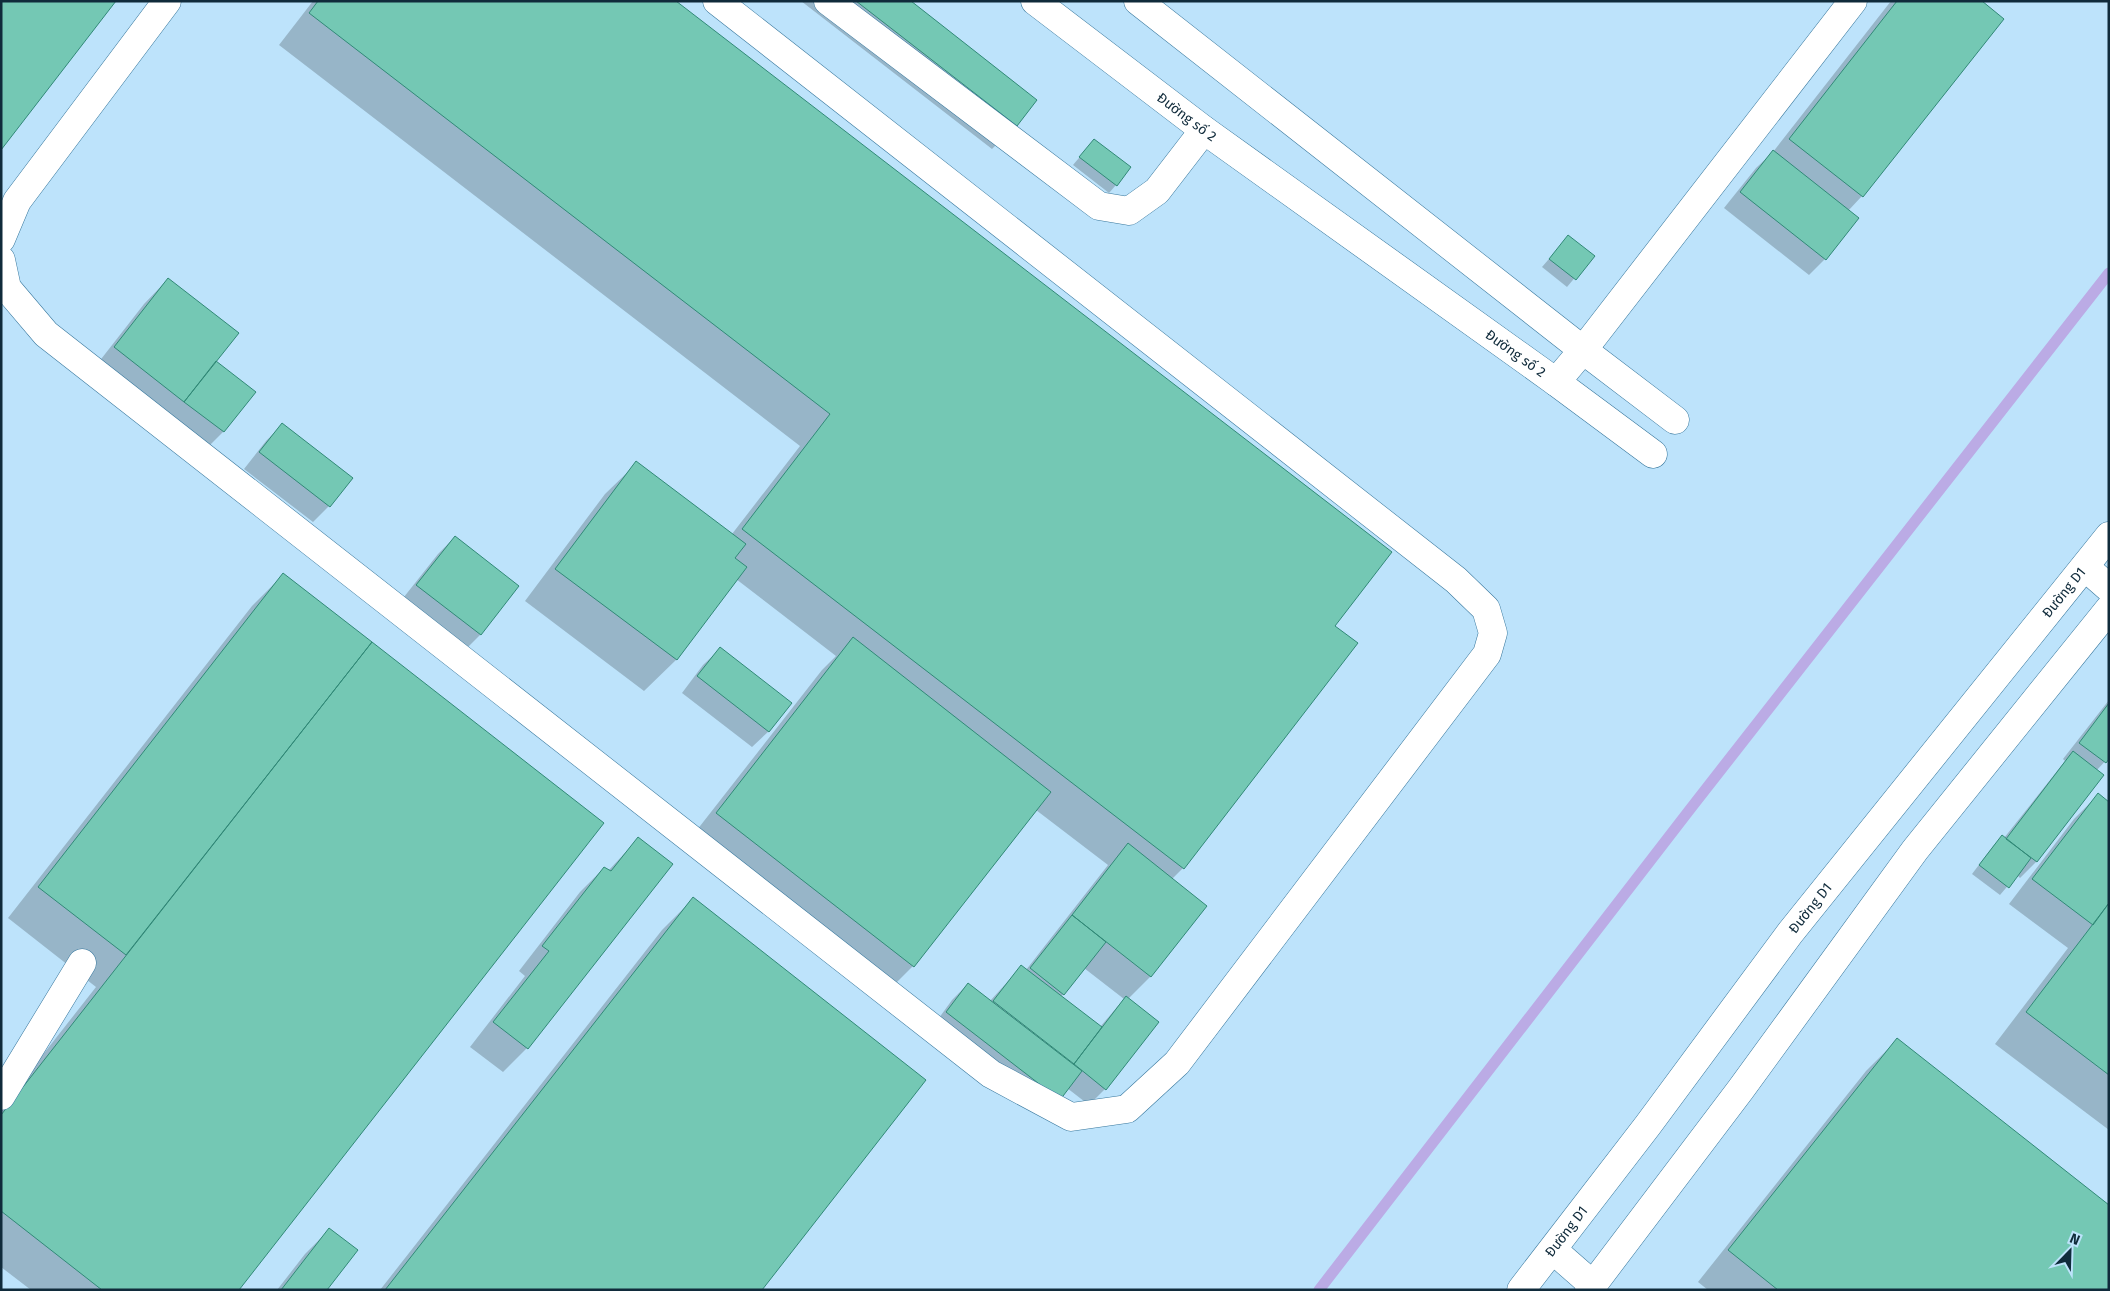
<svg xmlns="http://www.w3.org/2000/svg" width="2110" height="1291" font-family="'Fira Sans',sans-serif">
  <style>
    .shadow { fill: #0003; fill-rule: evenodd }
    .lines { fill: none; stroke-linecap: round; stroke-linejoin: round }
    .stream { stroke: #bbabe5; stroke-width: 11 }
    .building { fill: #74c8b4; stroke: #318977 }
    .minor-casing { stroke: #37779d; stroke-width: 29 }
    .minor { stroke: #fff; stroke-width: 28 }
    .labels { text-anchor: middle; dominant-baseline: central; stroke-width: 4; stroke-linejoin: round; paint-order: stroke }
    .street-label { font-size: 14px; fill: #102b3b; stroke: #bde3fb }
  </style>
  <rect width="100%" height="100%" fill="#bde3fb"/>
  <path class="shadow" d="M313,1h361l659,625 -150,242 -11,11 34,27 -56,71 -22,22 -23,90 -16,16 -22,-17 -8,11 -128,-70 21,-29 16,-16 22,17 31,-34 5,3 82,-105 -72,-55 -123,156 -31,31 -196,-153 136,-174 14,-14 -100,-77 -60,81 -32,31 -119,-90 80,-107 32,-31 95,71 68,-88 -521,-401zM1084,968l40,31 -24,28 -39,-30z
    M801,1h107l127,99 -19,25 -24,24z
    M1891,1h88l-117,195 -14,15 -23,48 -16,16 -85,-67 32,-40 17,-16z
    M1094,140l22,45 -7,8 -36,-28z
    M1561,245l32,11 -26,31 -25,-20z
    M168,279l47,82 39,31 -31,40 -16,16 -116,-76 53,-68z
    M282,425l47,81 -16,16 -69,-53 22,-28z
    M455,537l62,49 -37,49 -16,16 -64,-49 38,-48z
    M283,575l320,248 -366,467h-206l-30,-23v-159l95,-121 -88,-69 244,-312z
    M720,649l49,82 -17,16 -70,-54 21,-28z
    M2109,700v57l-12,13 5,5 -66,87 -16,16 -3,-3 -17,20 -28,-21 22,-29 8,-8 2,1 61,-77 -2,-2z
    M2098,795l11,8v327l-114,-86 73,-96 -59,-44 65,-85z
    M638,839l33,25 -144,184 -24,24 -33,-25 55,-71 -6,-5 61,-79 24,-24 4,3z
    M693,899l67,391h-380l282,-360z
    M1897,1040l212,250h-401l-10,-8 168,-211z
    M329,1230l-4,60h-48l28,-36z"/>
  <g class="lines">
    <path class="stream" d="M1319,1290l372,-482 418,-535"/>
  </g>
  <path class="building" d="M1,1h115l-115,149z
    M318,1h358l716,551 -57,74 23,17 -174,226 -442,-340 88,-115 -521,-401z
    M856,1h55l126,99 -20,26z
    M1897,1h85l22,18 -141,178 -74,-58z
    M1094,139l37,28 -14,19 -38,-29z
    M1773,150l86,68 -33,42 -86,-68z
    M1568,235l27,21 -19,24 -27,-21z
    M168,278l71,55 -55,69 -70,-55z
    M216,361l40,31 -32,40 -40,-30z
    M282,423l71,55 -23,29 -71,-55z
    M636,461l110,83 -11,14 12,9 -70,93 -122,-91z
    M455,536l64,50 -38,49 -65,-50z
    M283,573l89,69 -246,313 -88,-68z
    M853,637l198,155 -137,175 -198,-154z
    M372,642l232,181 -365,467h-137l-101,-79v-96z
    M720,647l72,56 -23,29 -72,-56z
    M2109,703v56l-3,4 -27,-20z
    M2073,751l31,24 -67,87 -31,-23z
    M2098,793l11,9v101l-16,22 -61,-46z
    M2002,835l29,23 -22,30 -30,-23z
    M638,837l35,27 -145,185 -35,-27 56,-71 -7,-5 62,-79 7,4z
    M1128,843l79,63 -56,71 -79,-62z
    M693,897l233,183 -164,210h-377z
    M2109,903v172l-83,-63z
    M1072,915l34,27 -42,53 -34,-27z
    M1021,965l81,62 -28,37 -81,-63z
    M968,983l114,88 -22,29 -114,-88z
    M1126,996l33,26 -53,68 -32,-26z
    M1897,1038l212,167v85h-331l-50,-40z
    M329,1228l29,22 -31,40h-46z"/>
  <g class="lines">
    <g class="minor-casing">
      <g id="minor">
        <path d="M828,1l271,205 30,5 28,-20 47,-61"/>
        <path id="s1" d="M1035,1l169,129 352,252 27,-32 270,-349"/>
        <path d="M1138,1l445,349 92,70"/>
        <path d="M1,239l16,-38 150,-200"/>
        <path d="M1,260l6,28 39,46 945,740 80,43 56,-8 50,-46 310,-409 6,-21 -7,-24 -30,-29 -739,-579"/>
        <path d="M1556,382l97,72"/>
        <path d="M2085,567l24,21"/>
        <path d="M1,1096l81,-133"/>
        <path d="M1553,1250l40,35"/>
        <path id="s2" d="M1521,1290l127,-165 142,-192 319,-397"/>
        <path d="M1589,1290l152,-201 174,-239 194,-241"/>
      </g>
    </g>
    <use href="#minor" class="minor"/>
  </g>
  <g class="labels">
    <g class="street-label">
      <text stroke="none"><textPath href="#s1" startOffset="191">Đường số 2</textPath></text>
      <text stroke="none"><textPath href="#s1" startOffset="596">Đường số 2</textPath></text>
      <text stroke="none"><textPath href="#s2" startOffset="884">Đường D1</textPath></text>
      <text stroke="none"><textPath href="#s2" startOffset="479">Đường D1</textPath></text>
      <text stroke="none"><textPath href="#s2" startOffset="74">Đường D1</textPath></text>
    </g>
  </g>
  <rect width="2110" height="1291" fill="none" stroke="#102b3b" stroke-width="5"/>
  <g transform="translate(2070 1251) rotate(23)" stroke="#bde3fb" stroke-width="4" paint-order="stroke">
  <path d="M0-4L9 19L0 12L-9 19Z" fill="#102b3b"/>
  <text y="-8" font-size="14" font-weight="bold" text-anchor="middle" fill="#102b3b">N</text>
  </g>
</svg>
